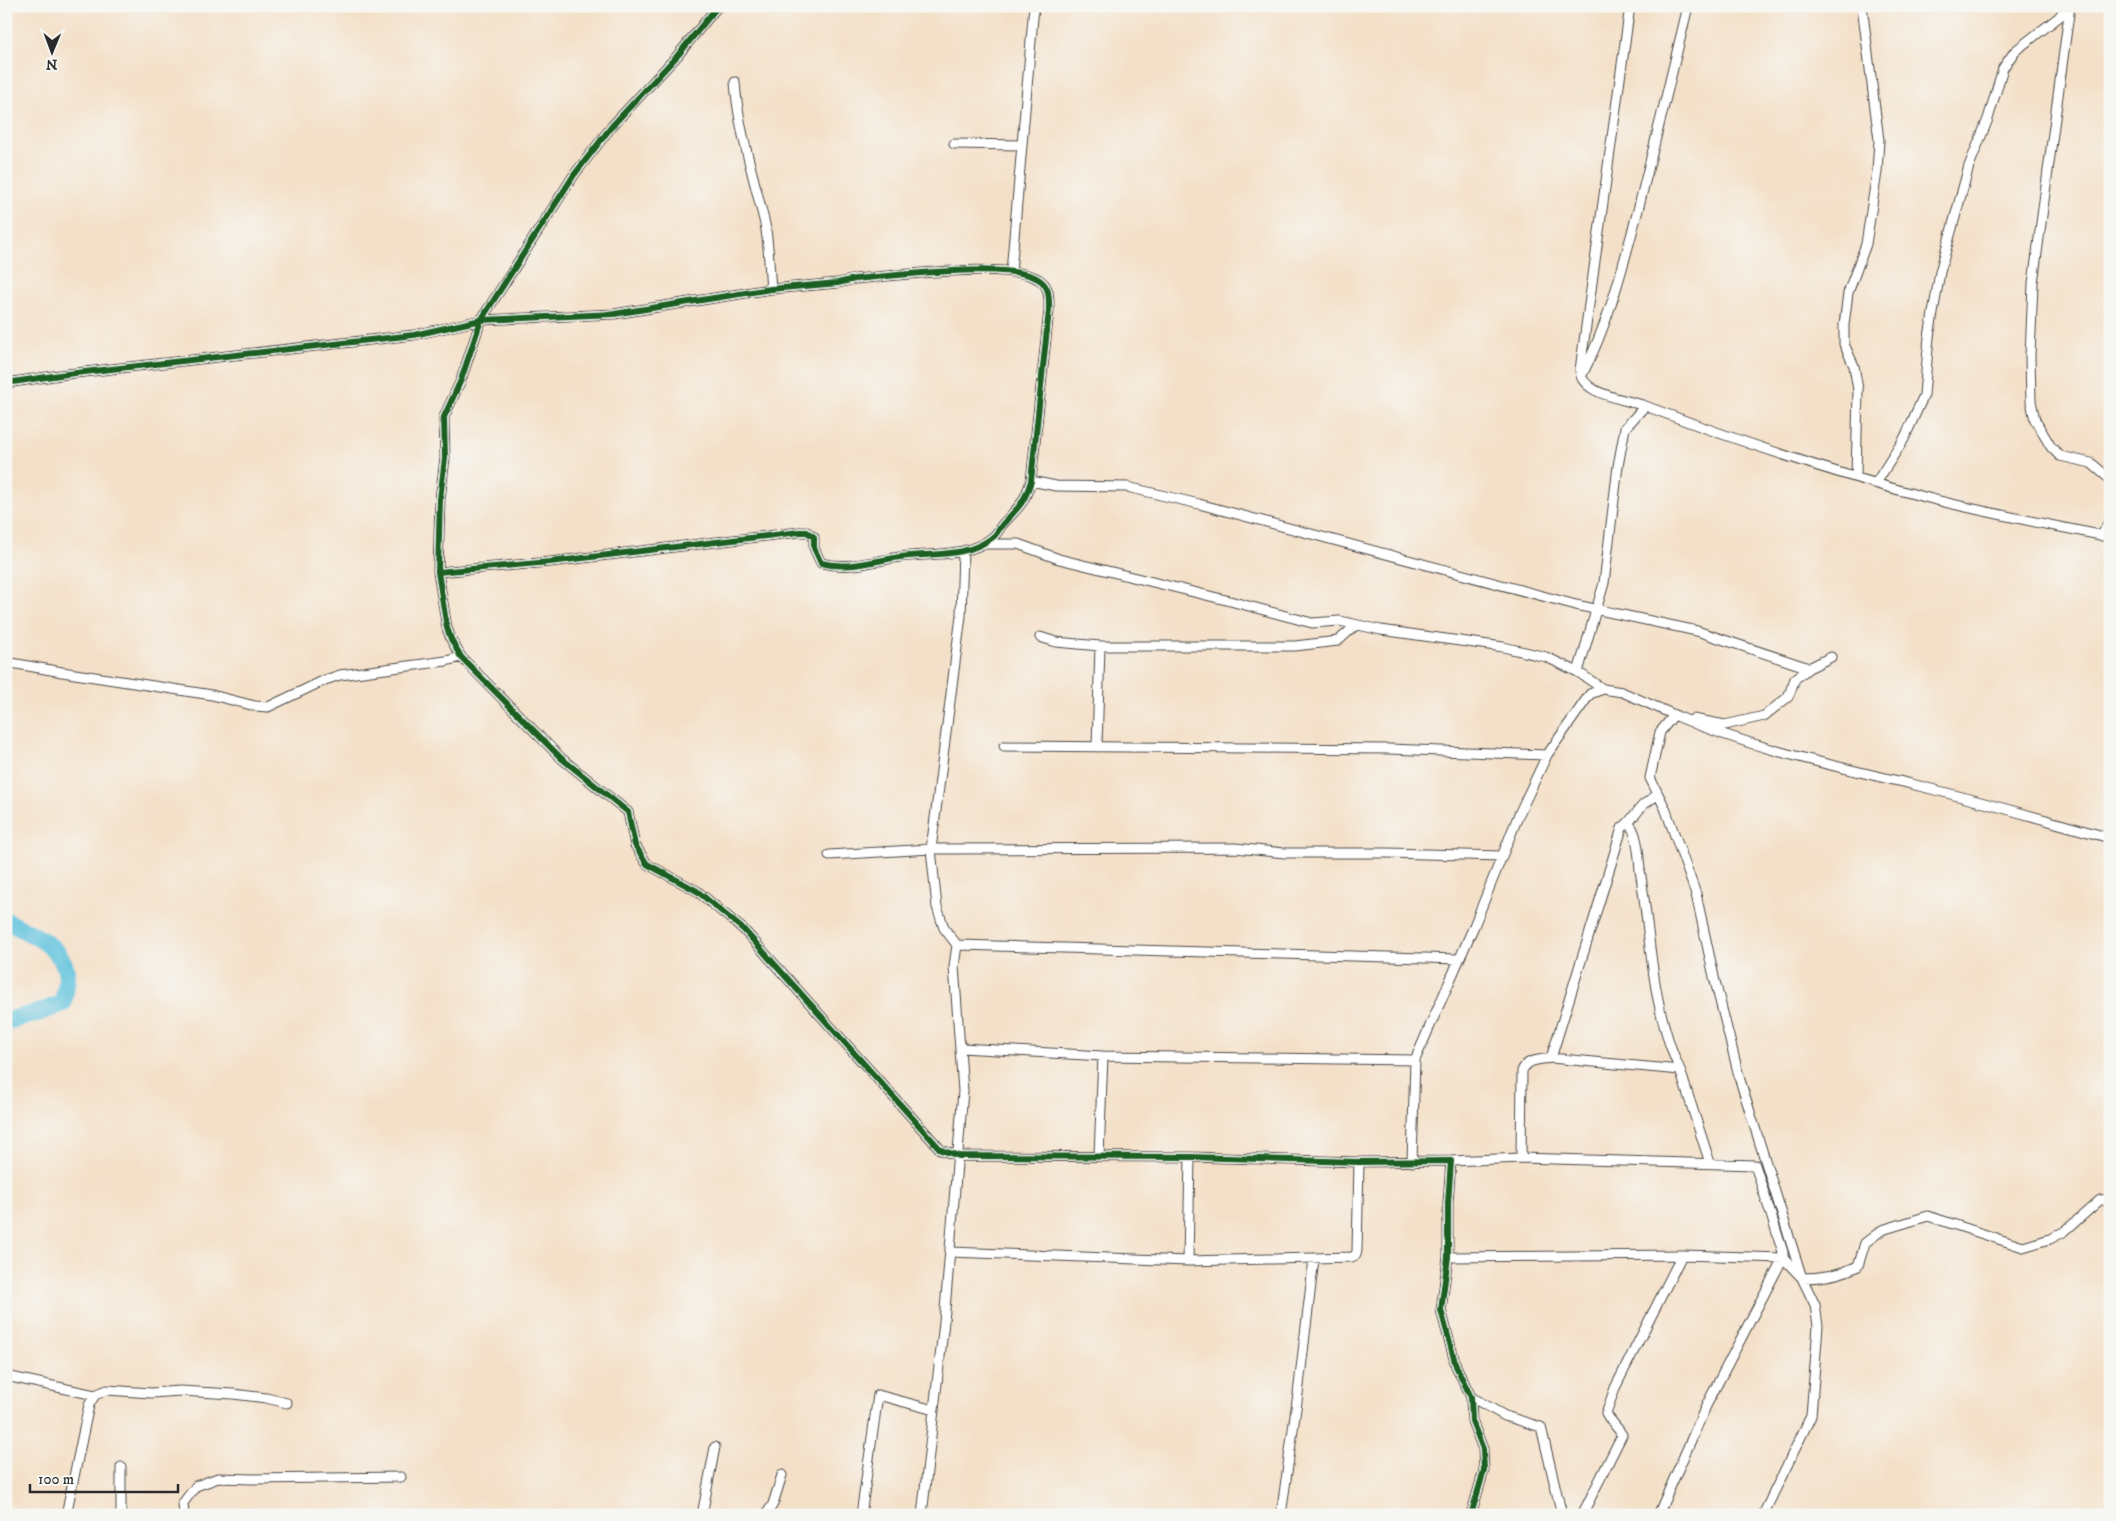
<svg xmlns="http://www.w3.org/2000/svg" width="2116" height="1521" font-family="'IM FELL DW Pica',serif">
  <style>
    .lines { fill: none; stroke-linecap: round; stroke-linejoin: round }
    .river { stroke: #60c3de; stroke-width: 18 }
    .minor-casing { stroke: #494643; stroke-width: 11 }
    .minor { stroke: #fff; stroke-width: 9 }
    .cycleway-casing { stroke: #f6f6f2; stroke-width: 9 }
    .cycleway { stroke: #1b5e20; stroke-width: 6 }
  </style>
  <rect width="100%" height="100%" fill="#f6f6f2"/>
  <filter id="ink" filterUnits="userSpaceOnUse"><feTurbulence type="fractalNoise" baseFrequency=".02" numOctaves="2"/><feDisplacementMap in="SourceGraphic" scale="10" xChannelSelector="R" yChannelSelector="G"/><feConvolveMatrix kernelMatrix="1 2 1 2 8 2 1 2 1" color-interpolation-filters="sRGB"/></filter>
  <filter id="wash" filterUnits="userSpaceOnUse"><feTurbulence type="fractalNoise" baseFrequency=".0096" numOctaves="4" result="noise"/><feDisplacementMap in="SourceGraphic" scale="20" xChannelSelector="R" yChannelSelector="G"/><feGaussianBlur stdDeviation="1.12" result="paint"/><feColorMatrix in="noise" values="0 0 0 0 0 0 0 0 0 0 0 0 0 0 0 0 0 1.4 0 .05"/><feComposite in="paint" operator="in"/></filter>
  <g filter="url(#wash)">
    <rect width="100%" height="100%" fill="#f4e0c8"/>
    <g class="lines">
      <path class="river" d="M6,921c23,12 58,24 61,55 0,8 -3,19 -4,27l-25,10 -32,8"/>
    </g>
  </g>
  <g filter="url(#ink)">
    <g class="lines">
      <g class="minor-casing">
        <path id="minor" d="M718,6l-40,49 -66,71 -38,49 -93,145 -20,60 -17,37 1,41 -5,41 -2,73 9,56 4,11 10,18 100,101 67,54 7,33 12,19 50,27 47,39 197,220 18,6 231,1 169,5 92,-1 -3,42v54l-7,53 15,56 15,31 1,24 11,28 1,21 -13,45
          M1630,6l-50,364c1,26 48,29 68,37 93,35 188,67 284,92 59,15 119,26 178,38
          M2070,6l-37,277 -3,73 1,45 4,19 16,27 9,9 31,7 19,16
          M735,82c3,46 19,96 30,142 4,21 4,44 6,65
          M954,144l67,1
          M1011,272l23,-266
          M1582,375c27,-52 41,-109 56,-165 17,-68 34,-136 50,-204
          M6,383l61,-9 347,-39 67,-15 133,-6 157,-25 67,-6 17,-4c37,-3 155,-18 183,0 12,7 11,18 11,31l-18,171c-8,25 -12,25 -29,44 -3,4 -5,9 -9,12 -25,21 -63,16 -93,20 -27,4 -53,13 -79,6l-7,-15v-11l-7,-5h-8l-249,30 -112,10
          M1856,477l2,-87 -4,-24 -10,-22v-19l4,-32 18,-49 11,-72 2,-32 -17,-134
          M1031,481l25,5 71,1 72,17 377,101 121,26 112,37
          M1876,483l28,-44 20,-44 5,-58 11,-65 29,-106 19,-47 15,-51 12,-17 44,-34 8,-11
          M2102,536l8,-17
          M983,544h35l41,15 171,42 82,22 28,-2 41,9 122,17 43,10 32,15 25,17
          M1040,637l16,5 44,4h195l43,-5 18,-16
          M6,662l56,10 150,23 43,11 13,1 57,-27 15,-5 106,-14 15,-4
          M1578,672l26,-89 14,-117 7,-38 20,-22
          M1693,719l32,6 39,-9 24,-19 7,-18 14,-11 22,-11
          M1004,746l385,3 158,6
          M1097,747l3,-101
          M1628,823l15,-18 14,-10
          M2110,838c-66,-18 -132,-38 -199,-54 -81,-19 -161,-36 -237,-69l-14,17 -10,46 15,30 31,86 18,83 26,103 62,198c20,0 38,-3 56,-12l7,-23 17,-13 46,-14 95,31 27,-8 15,-8 35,-31 10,-1
          M829,855l102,-6 304,-1 50,5h102l115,3
          M957,945l502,14
          M961,1048l142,8 312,4
          M1551,1058l65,-210 6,-20 6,-5c10,7 11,36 12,47 11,68 11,137 40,200
          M1099,1156l4,-100
          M1451,1161l70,-3
          M1412,1162l3,-102 59,-134 45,-112 28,-59 43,-61 13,-5 19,3 55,24
          M950,1252l238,9 164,-4 4,-2 1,-4 2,-89
          M1448,1257l234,-2 101,3 19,20 13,27 3,21 -7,90 -48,99
          M1188,1261l2,-104
          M6,1376l89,19
          M1471,1397l34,19 36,11 21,88
          M66,1515l23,-110 6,-10 12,-5 44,3 29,-2 53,3 33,4 21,5
          M121,1515v-48
          M184,1515l-1,-12 13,-17 22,-8 35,1 148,-2
          M702,1515l13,-68
          M766,1515l7,-11 9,-29
          M861,1515l17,-120 56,15
          M922,1515l22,-193 19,-231 -9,-125 3,-21 -13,-17 -7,-21 -6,-58 30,-233 2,-65
          M1281,1515l17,-121 16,-135
          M1582,1515l40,-80c-6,-11 -11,-12 -16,-22l9,-25 67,-133
          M1658,1515l49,-111 76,-146v-6l-28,-87 -234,-7 1,-87c5,-12 17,-11 29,-13l129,12 30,93"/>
      </g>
      <use href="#minor" class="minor"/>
      <g class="cycleway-casing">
        <path id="cycleway" d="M718,6l-40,49 -66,71 -38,49 -93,145 -20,60 -17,37 1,41 -5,41 -2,73 9,56 4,11 10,18 100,101 67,54 7,33 12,19 50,27 47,39 197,220 18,6 231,1 169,5 92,-1 -3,42v54l-7,53 15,56 15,31 1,24 11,28 1,21 -13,45
          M6,383l61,-9 347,-39 67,-15 133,-6 157,-25 67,-6 17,-4c37,-3 155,-18 183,0 12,7 11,18 11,31l-18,171c-8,25 -12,25 -29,44 -3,4 -5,9 -9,12 -25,21 -63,16 -93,20 -27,4 -53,13 -79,6l-7,-15v-11l-7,-5h-8l-249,30 -112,10"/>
      </g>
      <use href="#cycleway" class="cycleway"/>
    </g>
  </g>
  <rect width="2116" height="1521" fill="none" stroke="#f6f6f2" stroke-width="25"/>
  <g transform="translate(52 52) rotate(181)" stroke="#f6f6f2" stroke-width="4" paint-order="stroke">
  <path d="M0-4L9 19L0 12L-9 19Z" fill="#2b2b2b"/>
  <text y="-8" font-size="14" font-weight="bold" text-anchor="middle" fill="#2b2b2b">N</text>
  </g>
  <path d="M30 1484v8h148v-8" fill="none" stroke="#2b2b2b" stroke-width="2.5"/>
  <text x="38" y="1484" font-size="15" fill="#2b2b2b" stroke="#f6f6f2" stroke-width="4" paint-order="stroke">100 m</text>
</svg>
